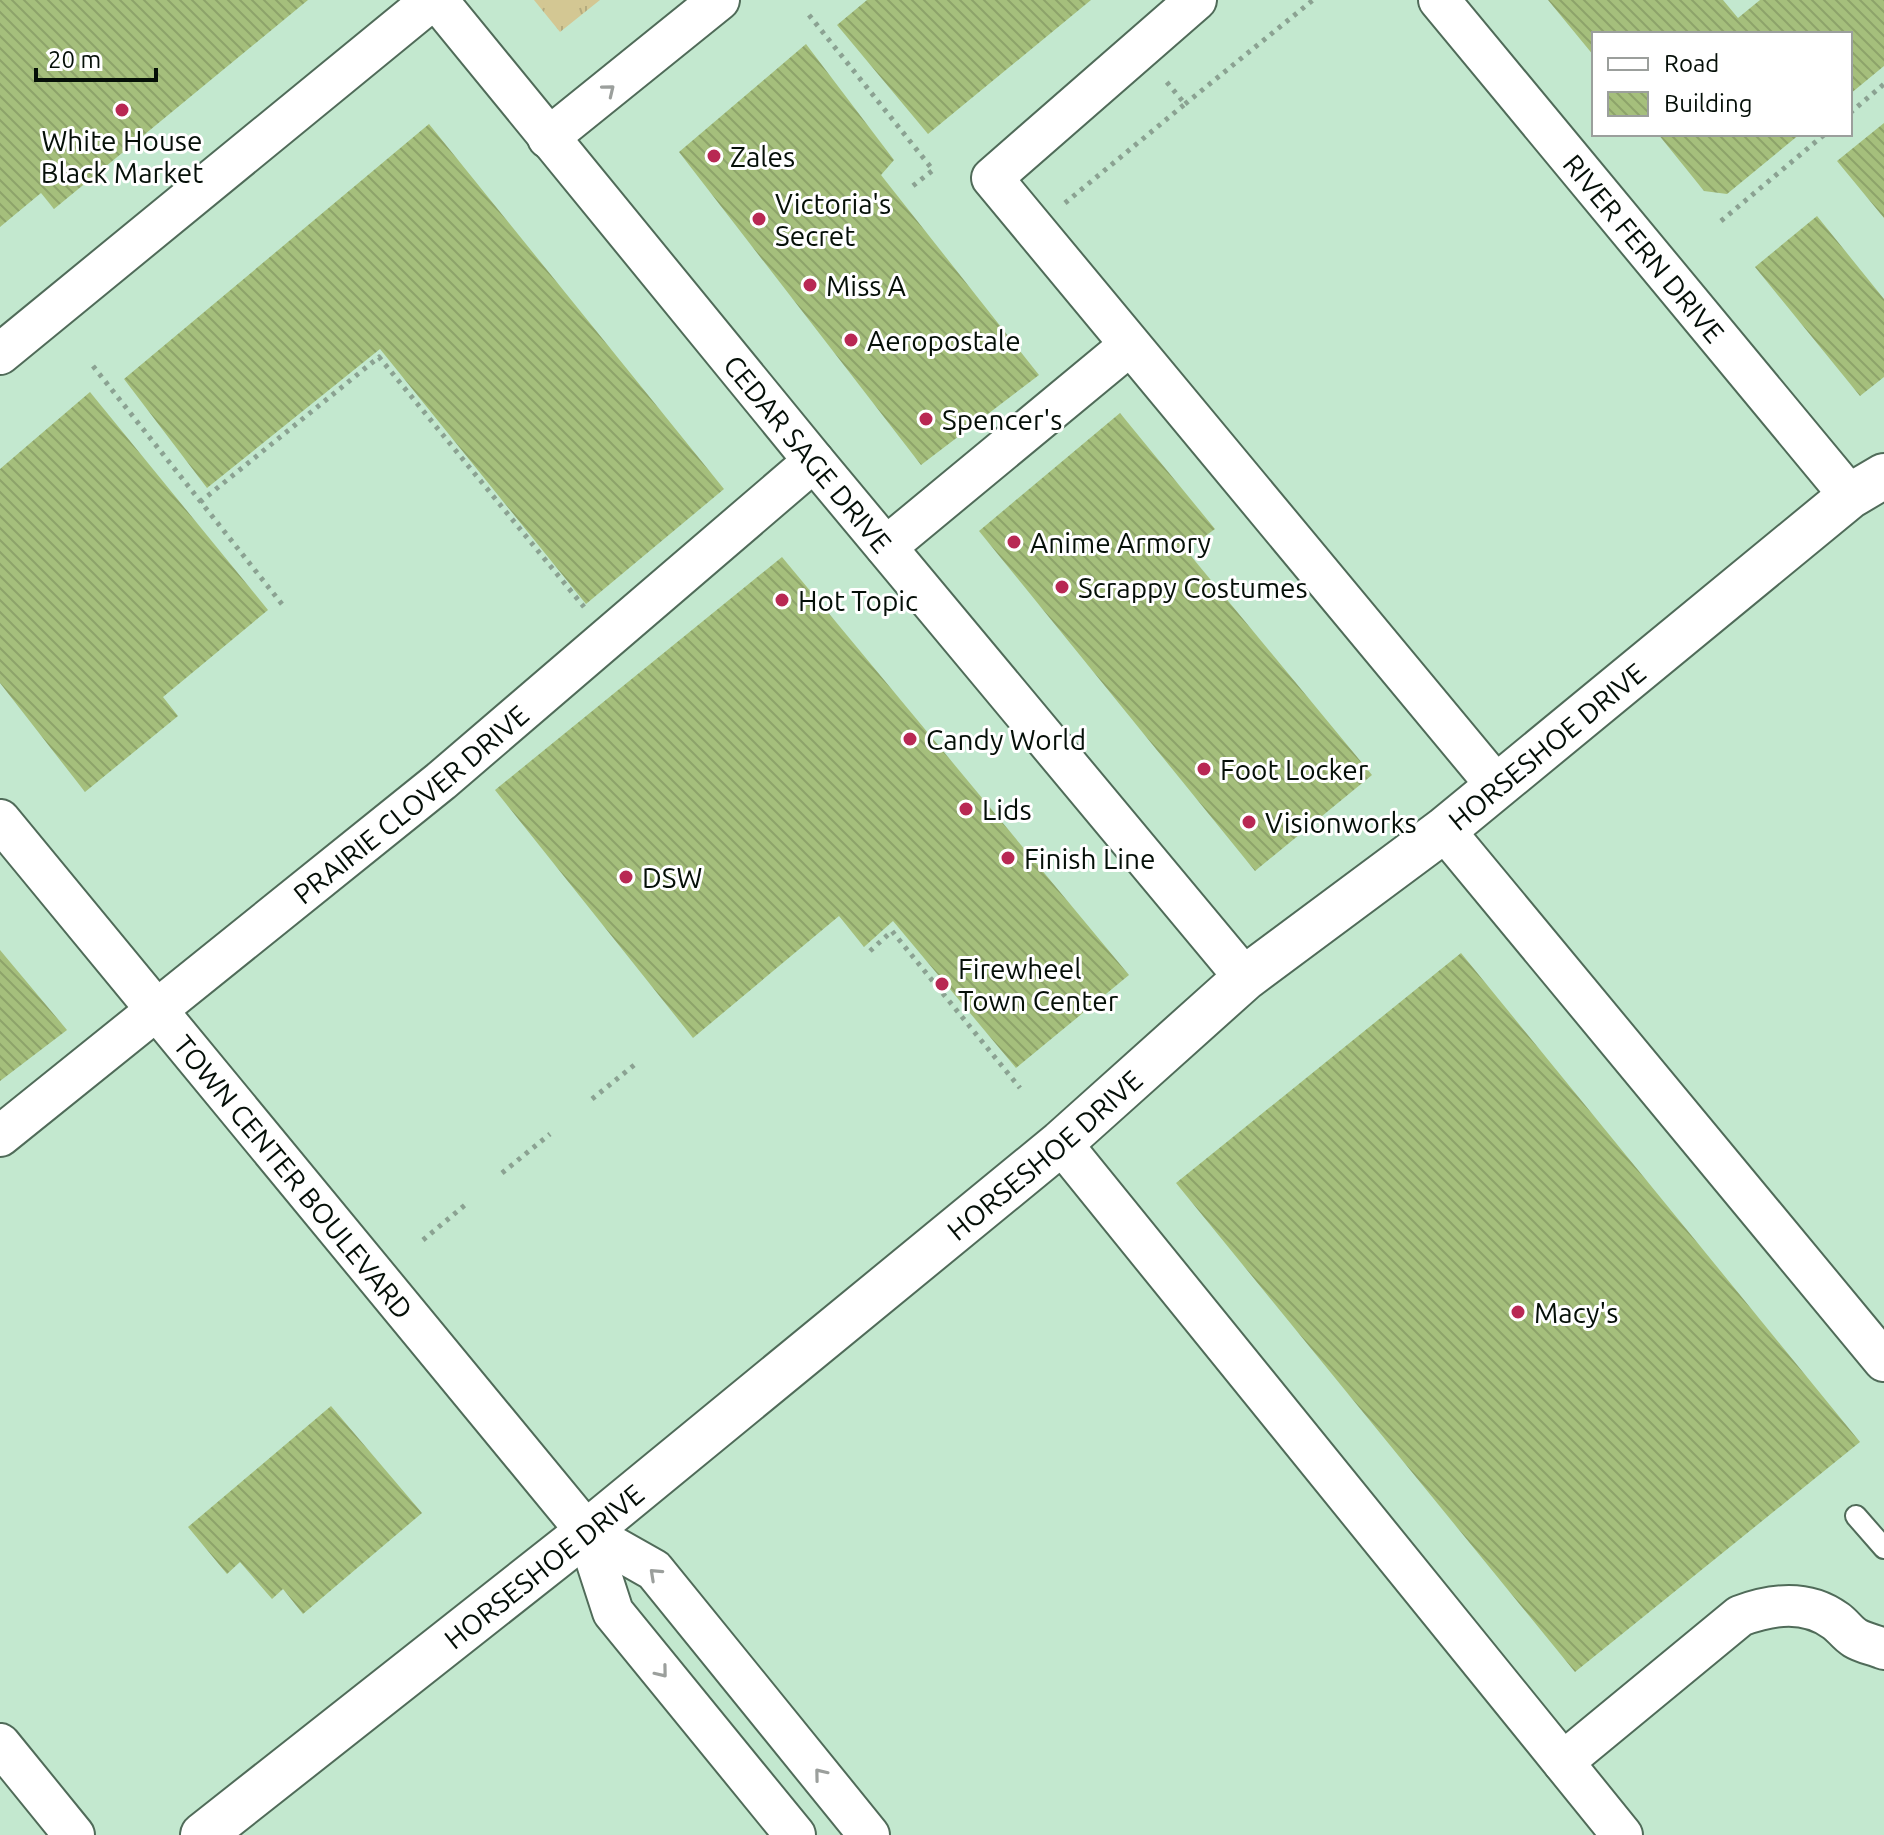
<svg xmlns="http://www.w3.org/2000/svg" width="1884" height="1835" font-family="Ubuntu,sans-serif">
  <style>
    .built { fill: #c3e8cf; fill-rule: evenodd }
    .park { fill: url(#park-tufts) }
    .building { fill: url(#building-back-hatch) }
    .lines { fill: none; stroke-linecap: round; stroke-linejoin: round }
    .lane-casing { stroke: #506b59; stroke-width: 24 }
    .street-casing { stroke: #506b59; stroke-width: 44 }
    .secondary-casing { stroke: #506b59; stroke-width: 48 }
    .path { stroke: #8ba292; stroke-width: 5; stroke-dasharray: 4 6; stroke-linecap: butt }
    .lane { stroke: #fff; stroke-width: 20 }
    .street { stroke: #fff; stroke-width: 40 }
    .secondary { stroke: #fff; stroke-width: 44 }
    .oneway { stroke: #9b9f9c }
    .poi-dot { fill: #b82853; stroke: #fff; stroke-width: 3 }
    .labels { text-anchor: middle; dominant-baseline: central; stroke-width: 6; stroke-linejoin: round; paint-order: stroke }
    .poi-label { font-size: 28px; fill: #050f08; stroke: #fff; text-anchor: start }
    .street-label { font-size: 28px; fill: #050f08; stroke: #fff }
  </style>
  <defs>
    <pattern id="park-tufts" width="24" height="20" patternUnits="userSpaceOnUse" patternTransform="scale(2)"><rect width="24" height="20" fill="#d3c793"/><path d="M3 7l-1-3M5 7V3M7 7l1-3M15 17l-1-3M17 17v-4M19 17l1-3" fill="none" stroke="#b4aa7d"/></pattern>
    <pattern id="building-back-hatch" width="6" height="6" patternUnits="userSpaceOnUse" patternTransform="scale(2)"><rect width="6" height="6" fill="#a5bf7c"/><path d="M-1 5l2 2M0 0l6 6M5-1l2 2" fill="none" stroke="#8da36a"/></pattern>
  </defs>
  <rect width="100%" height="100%" fill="#d3f1dc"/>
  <path class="built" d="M0,0h1884v1835h-1884zM1594,34h256v100h-256z"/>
  <path class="park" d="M534,0h66l-40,32z"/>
  <path class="building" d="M0,0h308l-254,209 -13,-16 -41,34z
    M867,0h224l-163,134 -91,-109z
    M1548,0h175l15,18 22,-18h124v66l-34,28v-60h-256v22z
    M806,44l88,116 -13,15 158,200 -118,90 -242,-313z
    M1884,123v95l-47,-57z
    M429,124l295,365 -138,115 -206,-255 -173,139 -83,-109z
    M1658,134h142l-73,60 -23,-3z
    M1817,216l67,83v78l-24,19 -105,-129z
    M90,392l178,218 -105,87 15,19 -93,76 -85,-109v-214z
    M1120,413l95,116 -29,21 186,225 -117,96 -276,-340z
    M782,557l347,418 -113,93 -123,-147 -29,26 -25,-31 -146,122 -198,-248z
    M0,950l67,80 -67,51z
    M1461,953l399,489 -285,230 -399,-489z
    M331,1406l91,107 -119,101 -20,-25 -11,10 -32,-37 -13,12 -39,-47z"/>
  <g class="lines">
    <g class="lane-casing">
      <path id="lane" d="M1856,1516l28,32"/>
    </g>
    <g class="street-casing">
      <g id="street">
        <path id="s1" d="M437,0l377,461 431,517"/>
        <path d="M1196,0l-204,178 505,608"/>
        <path id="s2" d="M1439,0l411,496"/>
        <path d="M548,138l171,-138"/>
        <path d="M0,354l432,-354"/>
        <path d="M886,547l244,-202"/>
        <path id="s3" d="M0,820l587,712 67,38 215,265"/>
        <path d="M1444,830l440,531"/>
        <path id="s4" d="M0,1136l441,-355 373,-320"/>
        <path d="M1061,1143l561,692"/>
        <path d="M587,1532l26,80 182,223"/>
        <path d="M0,1744l74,91"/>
        <path d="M1563,1762l177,-146c32,-12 66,-17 96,5 7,5 11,12 19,17 8,5 20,7 29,11"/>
      </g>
    </g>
    <g class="secondary-casing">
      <g id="secondary">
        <path id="s5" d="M203,1835l384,-303 474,-389 184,-165 199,-148 406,-334 34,-20"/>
      </g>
    </g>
    <path class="path" d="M809,15l124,155 -24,19
      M1185,104l128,-104
      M1850,113l34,-29
      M1065,203l120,-99 -20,-24
      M1721,221l104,-87
      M93,366l192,242
      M200,502l179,-145 205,250
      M870,951l22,-20 128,157
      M592,1099l46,-37
      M502,1173l48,-39
      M423,1240l42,-35"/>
    <use href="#lane" class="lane"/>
    <use href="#street" class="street"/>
    <use href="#secondary" class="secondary"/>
  </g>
  <defs><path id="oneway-chevron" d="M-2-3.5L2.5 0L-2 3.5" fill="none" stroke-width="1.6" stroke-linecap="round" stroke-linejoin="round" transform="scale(2)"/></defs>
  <g class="oneway">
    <use href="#oneway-chevron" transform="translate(609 90) rotate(-39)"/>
    <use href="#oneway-chevron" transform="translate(655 1574) rotate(-137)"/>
    <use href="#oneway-chevron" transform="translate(662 1672) rotate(51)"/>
    <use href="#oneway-chevron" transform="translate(820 1774) rotate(-129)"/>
  </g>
  <g class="poi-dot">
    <circle cx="122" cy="110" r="8"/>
    <circle cx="714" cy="156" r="8"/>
    <circle cx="759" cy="219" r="8"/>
    <circle cx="810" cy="285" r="8"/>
    <circle cx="851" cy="340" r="8"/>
    <circle cx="926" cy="419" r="8"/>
    <circle cx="1014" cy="542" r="8"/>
    <circle cx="1062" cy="587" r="8"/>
    <circle cx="782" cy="600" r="8"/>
    <circle cx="910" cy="739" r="8"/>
    <circle cx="1204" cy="769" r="8"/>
    <circle cx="966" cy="809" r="8"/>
    <circle cx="1249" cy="822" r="8"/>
    <circle cx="1008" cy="858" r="8"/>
    <circle cx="626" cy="877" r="8"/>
    <circle cx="942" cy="984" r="8"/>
    <circle cx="1518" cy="1312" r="8"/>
  </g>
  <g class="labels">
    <g class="poi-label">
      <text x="122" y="140" text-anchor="middle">White House<tspan x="122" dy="32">Black Market</tspan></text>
      <text x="730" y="156">Zales</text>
      <text x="775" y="203">Victoria's<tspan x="775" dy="32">Secret</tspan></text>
      <text x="826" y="285">Miss A</text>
      <text x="867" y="340">Aeropostale</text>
      <text x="942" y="419">Spencer's</text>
      <text x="1030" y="542">Anime Armory</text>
      <text x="1078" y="587">Scrappy Costumes</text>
      <text x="798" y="600">Hot Topic</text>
      <text x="926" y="739">Candy World</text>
      <text x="1220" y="769">Foot Locker</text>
      <text x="982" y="809">Lids</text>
      <text x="1265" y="822">Visionworks</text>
      <text x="1024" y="858">Finish Line</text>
      <text x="642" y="877">DSW</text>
      <text x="958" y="968">Firewheel<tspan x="958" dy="32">Town Center</tspan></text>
      <text x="1534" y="1312">Macy's</text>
    </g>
    <g class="street-label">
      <text stroke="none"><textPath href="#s2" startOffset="322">RIVER FERN DRIVE</textPath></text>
      <text stroke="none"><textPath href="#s1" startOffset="586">CEDAR SAGE DRIVE</textPath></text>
      <text stroke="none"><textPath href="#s5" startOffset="1730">HORSESHOE DRIVE</textPath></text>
      <text stroke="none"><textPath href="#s4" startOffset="528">PRAIRIE CLOVER DRIVE</textPath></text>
      <text stroke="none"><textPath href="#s5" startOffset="1082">HORSESHOE DRIVE</textPath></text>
      <text stroke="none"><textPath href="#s3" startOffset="462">TOWN CENTER BOULEVARD</textPath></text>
      <text stroke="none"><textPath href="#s5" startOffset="434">HORSESHOE DRIVE</textPath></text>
    </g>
  </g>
  <rect x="1592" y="32" width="260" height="104" fill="#ffffff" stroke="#9b9f9c" stroke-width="2"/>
  <rect x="1608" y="58" width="40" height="12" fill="#ffffff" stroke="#9b9f9c" stroke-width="2"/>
  <text x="1664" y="72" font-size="24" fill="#050f08">Road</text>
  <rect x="1608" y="92" width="40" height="24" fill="url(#building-back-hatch)" stroke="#9b9f9c" stroke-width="2"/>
  <text x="1664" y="112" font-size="24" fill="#050f08">Building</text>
  <path d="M36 68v12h120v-12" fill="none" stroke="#050f08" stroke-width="4"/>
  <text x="48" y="68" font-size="24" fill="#050f08" stroke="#ffffff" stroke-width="6" paint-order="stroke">20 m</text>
</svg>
